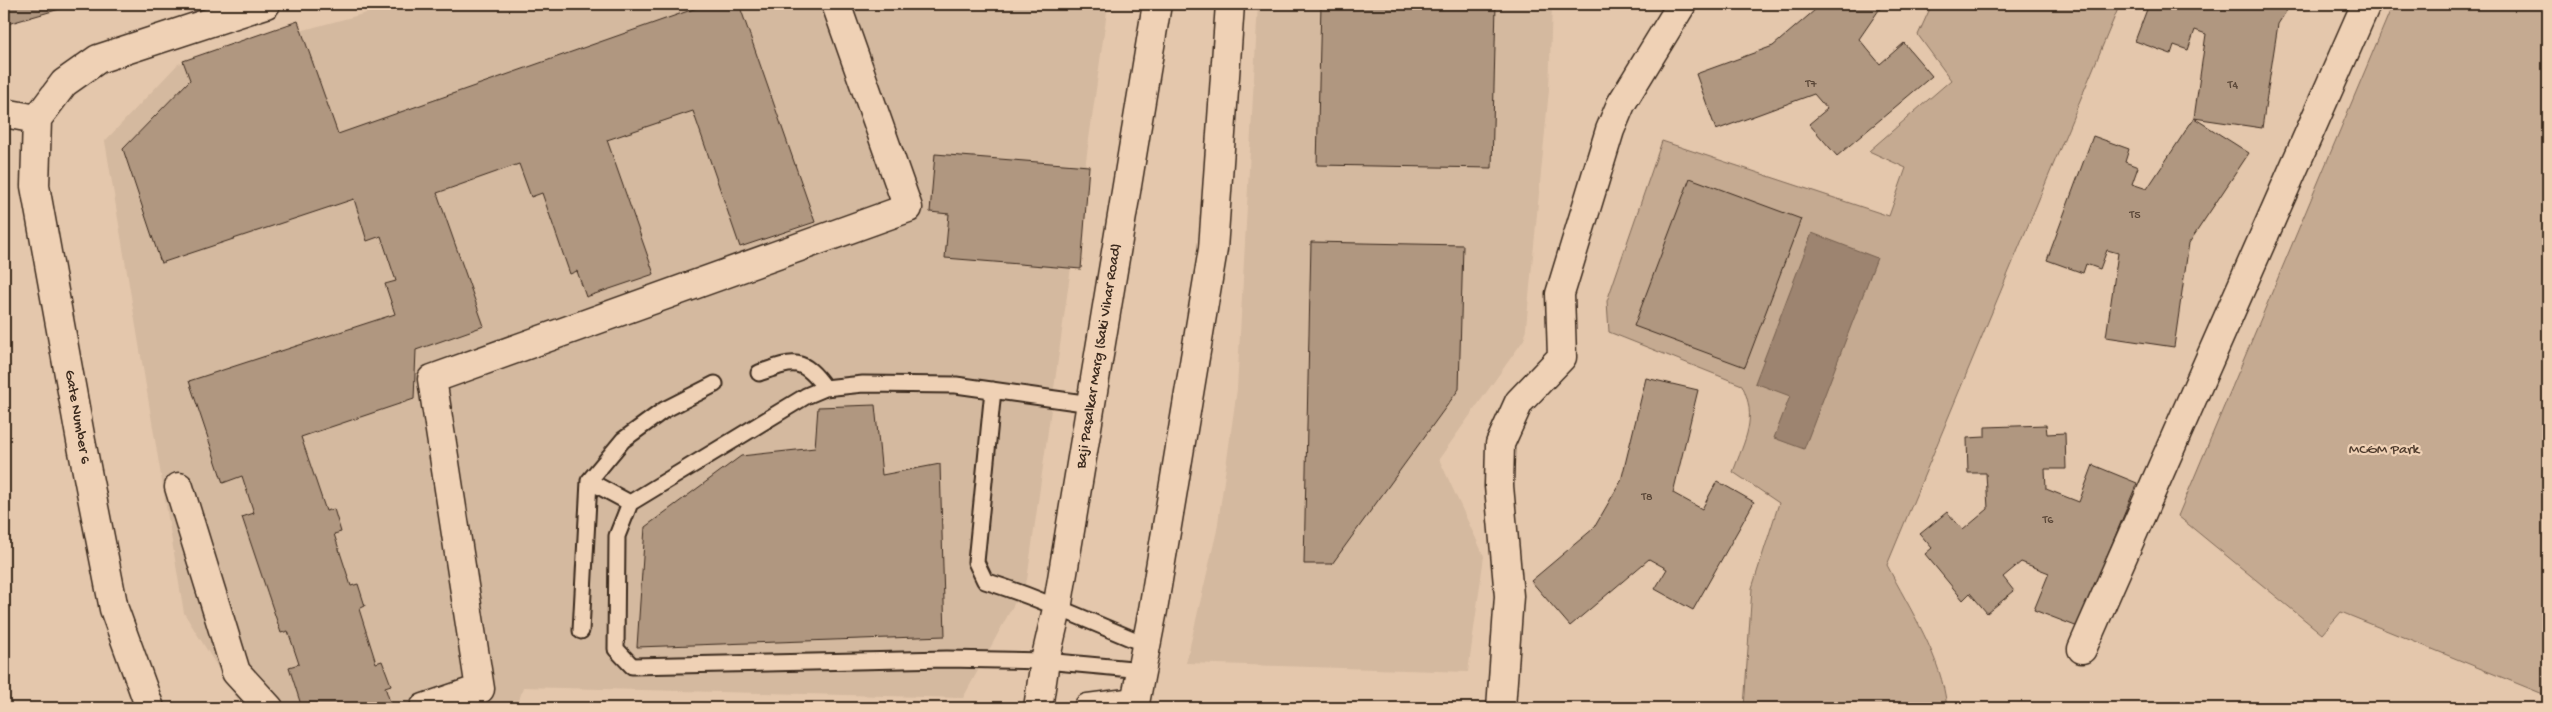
<svg xmlns="http://www.w3.org/2000/svg" width="2552" height="712" font-family="'Gochi Hand',sans-serif">
  <style>
    .built { fill: #d4b99f }
    .green { fill: #c5aa91; stroke: #806a58 }
    .water { fill: #9d8470; stroke: #76604f }
    .building { fill: #b09780; stroke: #3b2a1e }
    .lines { fill: none; stroke-linecap: round; stroke-linejoin: round }
    .lane-casing { stroke: #3b2a1e; stroke-width: 19 }
    .street-casing { stroke: #3b2a1e; stroke-width: 31 }
    .primary-casing { stroke: #3b2a1e; stroke-width: 31 }
    .lane { stroke: #efd1b5; stroke-width: 15 }
    .street { stroke: #efd1b5; stroke-width: 28 }
    .primary { stroke: #efd1b5; stroke-width: 28 }
    .labels { text-anchor: middle; dominant-baseline: central; stroke-width: 4.5; stroke-linejoin: round; paint-order: stroke }
    .number-label { font-size: 12px; fill: #584536 }
    .street-label { font-size: 15px; fill: #3b2a1e; stroke: #efd1b5 }
    .park-label { font-size: 15px; fill: #503d2f; stroke: #efd1b5 }
  </style>
  <rect width="100%" height="100%" fill="#e4c7ac"/>
  <filter id="ink" filterUnits="userSpaceOnUse"><feTurbulence type="fractalNoise" baseFrequency=".02" numOctaves="2"/><feDisplacementMap in="SourceGraphic" scale="10" xChannelSelector="R" yChannelSelector="G"/><feConvolveMatrix kernelMatrix="1 2 1 2 8 2 1 2 1" color-interpolation-filters="sRGB"/></filter>
  <g filter="url(#ink)">
    <path class="built" d="M400,4h708l-81,576 -64,118 -440,-11 -6,21h-274l-59,-95 -79,-472 73,-77z
      M1258,4h294l-3,86 -24,248 -86,121 45,97 -16,116 -282,-9 31,-133 20,-141z"/>
    <path class="green" d="M1932,4h188l-233,561c23,45 55,92 60,143h-203l8,-120 27,-85 -46,-31c12,-33 25,-53 9,-87l-133,-53 -2,-31 55,-160 227,75 17,-48 -37,-17 82,-71 -33,-45z
      M2393,4h155v692l-207,-84 -19,22 -144,-118z"/>
    <path class="water" d="M1812,233l65,25 -73,191 -30,-11 16,-42 -35,-13z"/>
    <path class="building" d="M4,4h73l-73,21z
      M708,4h31l76,218 -75,25 -47,-136 -86,29 47,134 -68,23 -9,-26 -7,3 -28,-81 -11,4 -12,-33 -82,29 47,133 -68,24 -2,49 -113,38 25,74 8,-2 7,23 -7,2 17,52 7,-2 7,22 -6,3 17,54 6,-2 9,24 -6,2 7,21h-90l-13,-41 10,-3 -11,-33 -7,2 -39,-116 12,-4 -12,-37 -19,7 -34,-102 206,-67 -10,-30 11,-3 -15,-45 -14,5 -13,-42 -193,64 -38,-114 67,-69 -7,-19 115,-40 40,113z
      M1321,4h175l-4,164 -175,-3z
      M1819,4h64l-24,35 21,25 24,-21 28,33 -95,80 -28,-32 18,-15 -13,-15 -98,36 -20,-56 77,-28 42,-36z
      M2149,4h142l-13,20 -16,104 -68,-10 12,-84 -11,-4 -7,20 -14,-5 -3,9 -36,-13z
      M2194,118l55,35 -60,90 -15,104 -68,-10 12,-84 -11,-3 -7,19 -14,-5 -3,9 -36,-13 46,-124 36,13 -4,13 13,5 -6,17 15,5z
      M935,154l154,12 -8,103 -136,-11 4,-44 -19,-2z
      M1690,178l111,41 -56,148 -111,-41z
      M1311,242l152,3 -4,144 -127,175h-28z
      M1646,378l52,12 -25,103 29,16 15,-28 37,21 -61,108 -38,-21 12,-20 -18,-10 -79,67 -39,-45 63,-53 27,-47z
      M875,405l7,70 58,-11 5,172 -308,11 8,-120 96,-71 74,-8 3,-41z
      M2046,425l1,9 18,-1 1,36h-21l1,20 33,13 14,-37 44,18 -59,144 -44,-17 15,-37 -28,-11 -18,15 11,14 -27,22 -17,-20 -7,7 -38,-46 7,-6 -12,-14 27,-22 16,18 25,-21 -2,-36h-18l-1,-35 18,-1v-10z
      M1641,702l1,6h-48z"/>
    <g class="lines">
      <g class="lane-casing">
        <path id="lane" d="M759,373c34,-12 43,-17 66,15
          M993,390l-17,172 9,19c55,17 108,42 162,64
          M1091,404l-135,-19 -93,-1 -38,4 -19,8 -176,107 -13,33 -1,113 16,17 315,-7 98,2 98,9
          M630,503l-41,-22 34,-41 41,-30 51,-26
          M581,631l8,-150"/>
      </g>
      <g class="street-casing">
        <path id="street" d="M4,113l33,6
          M37,119l-2,67 46,255 33,168 36,99
          M37,119l27,-36 34,-24 168,-55
          M179,487l57,185 33,36
          M2082,649l284,-645
          M424,708l56,-19 -48,-310 476,-171 -72,-204
          M1088,708l47,-6
          M1501,708l8,-112 -10,-110 1,-42 19,-42 43,-45 -2,-63 50,-164 11,-26 61,-100"/>
      </g>
      <g class="primary-casing">
        <path id="primary" d="M1038,708l7,-47 12,-52 100,-605
          M1134,708l19,-98 60,-361 17,-245"/>
      </g>
      <use href="#lane" class="lane"/>
      <use href="#street" class="street"/>
      <use href="#primary" class="primary"/>
    </g>
  </g>
  <g class="labels">
    <g class="number-label">
      <text x="1811" y="85">T7</text>
      <text x="2233" y="86">T4</text>
      <text x="2135" y="216">T5</text>
      <text x="1647" y="498">T8</text>
      <text x="2048" y="521">T6</text>
    </g>
    <g class="street-label">
      <text transform="translate(1099 356) rotate(-81)">Baji Pasalkar Marg (Saki Vihar Road)</text>
      <text transform="translate(77 417) rotate(80)">Gate Number 6</text>
    </g>
    <g class="park-label">
      <text x="2384" y="450">MCGM Park</text>
    </g>
  </g>
  <rect width="2552" height="712" fill="none" stroke="#efd1b5" stroke-width="20"/>
  <rect x="10" y="10" width="2532" height="692" fill="none" stroke="#3b2a1e" stroke-width="2" filter="url(#ink)"/>
</svg>
